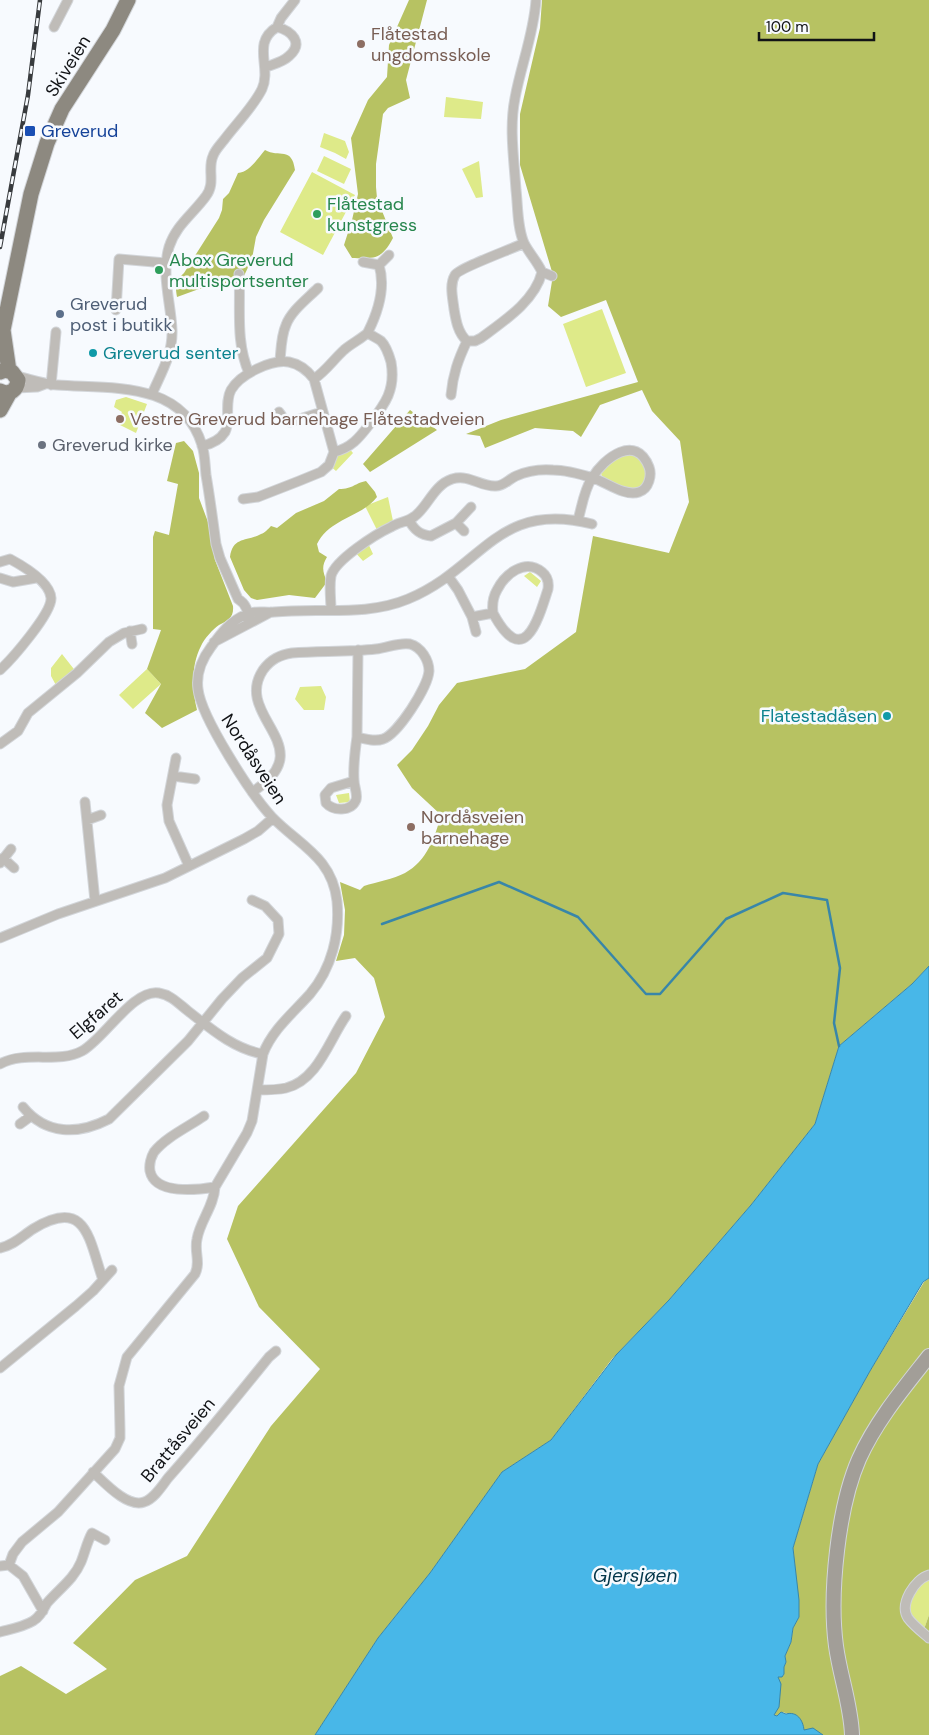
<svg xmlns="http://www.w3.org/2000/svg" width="929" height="1735" font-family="'DM Sans',sans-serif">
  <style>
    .green { fill: #deea89 }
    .forest { fill: #b7c262 }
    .water { fill: #48b7e8; stroke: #3886a9 }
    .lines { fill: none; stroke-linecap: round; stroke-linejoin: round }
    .stream { stroke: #3886a9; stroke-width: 2.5 }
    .minor-casing { stroke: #d2d5d9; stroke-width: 11 }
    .secondary-casing { stroke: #d2d5d9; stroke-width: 16 }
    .primary-casing { stroke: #d2d5d9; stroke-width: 17 }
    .minor { stroke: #bfbcb8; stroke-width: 9 }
    .secondary { stroke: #a29e98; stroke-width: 14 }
    .primary { stroke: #8d8980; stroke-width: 15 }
    .rail-casing { stroke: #383b3e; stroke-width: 4.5 }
    .rail { stroke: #f7fafe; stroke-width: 2.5; stroke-dasharray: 8; stroke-linecap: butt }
    .education-dot { fill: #8d6e63; stroke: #f7fafe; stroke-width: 2 }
    .transit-dot { fill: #1a4fb4; stroke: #f7fafe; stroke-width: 2 }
    .leisure-dot { fill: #2e9e5b; stroke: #f7fafe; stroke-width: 2 }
    .service-dot { fill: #5c6f8a; stroke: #f7fafe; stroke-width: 2 }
    .culture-dot { fill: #0f9aa8; stroke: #f7fafe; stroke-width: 2 }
    .worship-dot { fill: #6b7280; stroke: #f7fafe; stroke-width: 2 }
    .labels { text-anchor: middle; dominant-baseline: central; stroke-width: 5; stroke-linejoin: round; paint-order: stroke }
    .education-label { font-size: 18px; fill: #785e54; stroke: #f7fafe; text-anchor: start }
    .street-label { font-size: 18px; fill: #111316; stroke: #f7fafe }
    .transit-label { font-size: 18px; fill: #164399; stroke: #f7fafe; text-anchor: start }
    .leisure-label { font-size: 18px; fill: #27864d; stroke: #f7fafe; text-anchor: start }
    .service-label { font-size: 18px; fill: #4e5e75; stroke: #f7fafe; text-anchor: start }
    .culture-label { font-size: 18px; fill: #0d838f; stroke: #f7fafe; text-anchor: start }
    .worship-label { font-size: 18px; fill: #5b616d; stroke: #f7fafe; text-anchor: start }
    .water-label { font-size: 19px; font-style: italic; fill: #03364a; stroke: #f7fafe }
  </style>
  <rect width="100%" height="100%" fill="#f7fafe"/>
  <path class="green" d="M446,97l37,5 -2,17 -37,-2z
    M324,133l21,8 4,11 -3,7 -11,-6 -15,-6z
    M324,156l27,13 -7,15 -27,-13z
    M479,161l4,36 -7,1 -14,-29z
    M312,172l43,23 -32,60 -43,-23z
    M602,309l24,64 -40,14 -23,-63z
    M126,397l21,7 -11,29 -20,-10 6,-11 -8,-5 2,-7z
    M348,447l5,6 -17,18 -7,-6 5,-13z
    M635,450l15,26 -12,17 -34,-11 -5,-14 4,-4z
    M388,497l5,24 -16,9 -12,-24z
    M367,541l6,13 -10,7 -9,-10z
    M530,572l11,9 -4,6 -13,-11z
    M62,654l15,19 -19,16 -7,-13v-8z
    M147,669l14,15 -28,25 -14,-14z
    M321,686l5,11 -2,13h-20l-9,-11 5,-12z
    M349,793l1,9 -11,1 -3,-8z
    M929,1576v39l-6,17 -14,-13c-3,-26 0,-28 20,-43z"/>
  <path class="forest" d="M409,0h18l-21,80 4,18 -22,10 -5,6 -7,50v23l1,11 5,13 11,27c-11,21 -18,21 -41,20l-8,-13 8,-25 6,-26 -7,-56 17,-38 19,-23 2,-32z
    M542,0h387v966l-17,18 -73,62 -24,78 -64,81 -82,95 -57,59 -61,81 -49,32 -72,101 -52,65 -63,97h-315v-59l21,-10 45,28 41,-25 -34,-26 62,-63 52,-24 84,-130 49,-57 -61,-62 -32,-68 11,-33 118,-133 29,-56 -11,-39 -19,-20 -19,3 8,-26 1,-25 -5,-28 20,8 4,-4c12,-4 30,-7 41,-13 22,-12 30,-36 36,-58l-29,-27 -15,-23 15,-15 16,-24 11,-21 18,-22 68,-14 51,-37 17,-96 76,17 20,-51 -9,-61 -28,-30 -10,-21 -42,15 -19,32 -8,-6 -38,-3 -50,20 -5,-12 -14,-2 35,-14 137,-38 -32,-82 -45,17 -13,-11 5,-31 -33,-110v-51l20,-86z
    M265,150c14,8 27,-4 30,20l-31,50 -8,17 -4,22 -10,21 -5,6 -38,3 -22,8c-2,-12 -2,-16 7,-24l35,-55 3,-8 1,-11 6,-6 9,-20c12,-1 19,-14 27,-23z
    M410,410l27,20 -67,42 -7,-8z
    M184,441l9,10 6,22v25l9,24 7,38 18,46c1,12 -5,14 -14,19 -6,4 -15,14 -18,21 -10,19 -9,44 -4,64l-35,18 -17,-15 16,-29 -14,-15 14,-39 -8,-1v-92l2,-6 14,4 9,-51 -11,-3 9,-38z
    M366,481l9,11 2,5c-15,20 -47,21 -60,47l2,8 8,5c-6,10 -4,15 0,25l-12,16 -26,-3 -32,5 -6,-2 -7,-8 -14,-33c3,-21 17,-15 31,-23 4,-1 7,-5 10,-8l6,2 19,-15 28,-12 15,-12c14,0 16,-6 27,-8z
    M929,1278v298l-11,5 -12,32 17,19 6,-17v120h-106l-19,-5 -11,-15 -11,-3 -5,4 -3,-2c6,-10 8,-27 3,-37l7,-2v-8l2,-5 -1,-6 6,-14 2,-14 6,-11 -6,-69 25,-84 52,-93 54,-89z"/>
  <path class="water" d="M929,966v312l-6,4 -53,89 -52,93 -25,84 6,52v17l-6,11 -2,14 -6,14 1,6 -2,5v7l-2,3h-4l3,7 -2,23 -5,8 3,1 4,-4 5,2c11,-3 17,6 18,16l9,-2 10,7h-508l63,-97 52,-65 72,-101 49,-32 65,-85 53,-55 82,-95 64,-81 24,-78 73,-62z"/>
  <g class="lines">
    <path class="stream" d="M382,924l117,-42 79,35 68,77h14l66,-75 57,-26 44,7 13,68 -6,55 5,23"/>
    <g class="minor-casing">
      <path id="minor" d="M54,27l14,-27
        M277,27l4,-9 14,-18
        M524,243c-12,6 -65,25 -69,32 -6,10 -2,24 -1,34 2,12 4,24 13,32h8l6,-3c23,-17 54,-37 61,-66 -5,-11 -13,-19 -18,-29 -7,-16 -6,-37 -8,-53 -2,-31 -7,-62 -1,-92 6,-33 19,-65 21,-98
        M363,262l16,3
        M379,265l10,-10
        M542,272l10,4
        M239,274c2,33 -4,67 10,99
        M116,310l3,-51 47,4
        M280,361c1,-11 1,-25 6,-36 5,-14 21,-26 32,-37
        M16,376c14,3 27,8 41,9 53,4 125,-5 145,60 3,9 3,20 4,30 4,23 7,46 10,69l4,14 18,41c9,5 11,15 11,24
        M314,379c12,-8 19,-19 30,-29 5,-5 22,-14 24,-18 10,-20 18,-44 11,-67
        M51,385l5,-53
        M16,388l21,-1 8,-3
        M152,394c9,-21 21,-40 20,-64 -1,-27 -11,-55 -3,-83 7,-22 24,-33 37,-51 10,-13 1,-27 7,-40 2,-6 7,-11 11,-16 11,-15 30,-34 38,-51 10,-22 -11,-46 15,-62 15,4 27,16 12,29 -6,6 -15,8 -23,11
        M451,395c2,-21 7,-35 16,-54
        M279,412l5,7 6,3 32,-10
        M202,446c9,-2 18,-6 23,-14 6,-11 -1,-29 6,-42 9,-16 41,-31 58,-28 10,2 19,9 25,17l20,73 -5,13 -8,7 -22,9 -41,16 -15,2
        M334,452c17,-4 25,-14 35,-27 16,-21 27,-35 22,-63 -2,-7 -5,-16 -10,-21 -4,-3 -9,-5 -13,-8
        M409,520c5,10 11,15 22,16l25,-13 15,-16
        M456,523l8,8
        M0,562l10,-3c13,7 40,23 41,39 1,15 -39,61 -51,72
        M448,576l10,14 14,27 21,-4c-1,-8 0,-16 4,-23 8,-16 28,-32 45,-18 5,4 7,10 6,17 -11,35 -25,80 -55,24
        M0,578l13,4 23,-4
        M331,610c0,-10 -2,-23 0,-34 4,-16 45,-42 60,-49 8,-5 17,-5 24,-11 13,-10 19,-31 37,-37 18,-5 28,8 44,7 8,0 13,-7 20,-10 11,-5 24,-7 37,-6 13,0 27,4 40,8 13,4 32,19 46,14 10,-3 13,-17 10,-25 -13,-34 -45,-9 -57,11 -8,12 -10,28 -14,42
        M472,617l4,15
        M130,631l2,13
        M214,642l57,-30
        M357,737l1,-87
        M0,744l18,-13 10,-18 49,-40 32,-31 15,-9 18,-4
        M176,758l-9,47 2,16 20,45
        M173,776l22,3
        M252,792c72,-45 -20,-75 11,-122 8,-11 17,-15 29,-17 28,-2 57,-1 84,-4 11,-1 23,-7 34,-5 11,3 19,16 19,27 -1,16 -31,63 -46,68 -8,3 -18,0 -26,-2 -2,14 -4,29 -3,43 0,7 4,14 2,20 -5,12 -23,11 -30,3l-1,-8 6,-7 23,-7
        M85,802l10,99
        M87,820l14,-5
        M3,858l11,10
        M0,863l11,-14
        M0,938l58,-24 107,-36 79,-39 14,-8 15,-13
        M0,1064c26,-14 58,0 82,-13 21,-11 52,-63 77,-58 12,2 20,11 29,18 23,18 46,38 75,43
        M258,1090c9,0 19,0 28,-2 32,-8 43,-48 60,-72
        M23,1107c23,28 55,28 86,12l79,-78 34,-42 20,-21 25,-20 12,-24 -1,-14 -13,-14 -13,-6
        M204,1116c-16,11 -38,21 -50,36 -3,5 -5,13 -4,19 5,24 47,19 65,16l32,-54 5,-12 11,-67c9,-24 30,-41 47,-60 22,-26 30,-60 27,-93 -5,-44 -38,-56 -65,-84 -20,-21 -71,-100 -74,-128 -2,-15 4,-30 13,-42 10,-14 19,-26 36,-33 10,-4 17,-1 27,-2 45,-5 91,5 134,-13 75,-31 88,-99 184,-75
        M20,1124l11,-8
        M0,1248c14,-3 22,-12 33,-19 54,-33 56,11 70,51
        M0,1368l76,-62 17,-15 19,-21
        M93,1472c11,10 34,36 51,30 10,-3 18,-16 24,-24 35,-39 68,-80 101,-121l7,-6
        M9,1565l4,-11 9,-12 36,-30 57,-63 5,-11v-8l-1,-44 8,-29 68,-83c6,-12 -1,-22 2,-35 3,-18 17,-33 18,-52
        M0,1566l9,-1 14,11 20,35
        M929,1575c-14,4 -30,29 -21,43 5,7 14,14 21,20
        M0,1632c11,-3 23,-5 33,-11 7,-4 10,-11 14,-18 12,-14 27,-24 34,-41 4,-10 6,-20 11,-29l13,7"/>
    </g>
    <g class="secondary-casing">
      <path id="secondary" d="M852,1735c-1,-30 -12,-59 -16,-89 -7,-52 2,-139 23,-187 17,-38 44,-70 70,-103"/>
    </g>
    <g class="primary-casing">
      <path id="primary" d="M3,330l6,41
        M0,338l3,-8 28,-136 16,-51 15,-34 51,-79 15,-30
        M0,372l5,-2 7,2 6,8c-1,10 -8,16 -18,11
        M0,410l10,-18"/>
    </g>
    <use href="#minor" class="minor"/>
    <use href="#secondary" class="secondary"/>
    <use href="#primary" class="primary"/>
    <g class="rail-casing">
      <path id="rail" d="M0,247l28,-152 12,-95"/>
    </g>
    <use href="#rail" class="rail"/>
  </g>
  <g class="education-dot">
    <circle cx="361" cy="44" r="5"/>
    <circle cx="120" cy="419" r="5"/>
    <circle cx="411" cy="827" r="5"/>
  </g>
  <rect class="transit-dot" x="24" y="125" width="12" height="12" rx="2.5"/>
  <g class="leisure-dot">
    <circle cx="317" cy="214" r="5"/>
    <circle cx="159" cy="270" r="5"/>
  </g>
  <circle class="service-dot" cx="60" cy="314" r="5"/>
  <g class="culture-dot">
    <circle cx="93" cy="353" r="5"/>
    <circle cx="887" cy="716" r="5"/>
  </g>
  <circle class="worship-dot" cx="42" cy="445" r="5"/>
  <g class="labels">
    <g class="education-label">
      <text x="371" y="34">Flåtestad<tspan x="371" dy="21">ungdomsskole</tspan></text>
      <text x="130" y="419">Vestre Greverud barnehage Flåtestadveien</text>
      <text x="421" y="817">Nordåsveien<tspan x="421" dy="21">barnehage</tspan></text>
    </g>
    <g class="street-label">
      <text transform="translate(68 66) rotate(-58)">Skiveien</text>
      <text transform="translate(254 759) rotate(57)">Nordåsveien</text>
      <text transform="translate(96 1015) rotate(-41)">Elgfaret</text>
      <text transform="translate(178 1440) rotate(-50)">Brattåsveien</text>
    </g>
    <g class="transit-label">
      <text x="41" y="131">Greverud</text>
    </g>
    <g class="leisure-label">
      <text x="327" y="204">Flåtestad<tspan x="327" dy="21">kunstgress</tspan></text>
      <text x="169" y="260">Abox Greverud<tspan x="169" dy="21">multisportsenter</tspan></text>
    </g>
    <g class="service-label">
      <text x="70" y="304">Greverud<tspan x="70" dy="21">post i butikk</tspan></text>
    </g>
    <g class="culture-label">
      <text x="103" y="353">Greverud senter</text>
      <text x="877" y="716" text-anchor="end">Flatestadåsen</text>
    </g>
    <g class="worship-label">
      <text x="52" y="445">Greverud kirke</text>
    </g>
    <g class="water-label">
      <text x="635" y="1575">Gjersjøen</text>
    </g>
  </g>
  <path d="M759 32v8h115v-8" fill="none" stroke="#111316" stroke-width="2.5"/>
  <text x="766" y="32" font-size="15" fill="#111316" stroke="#f7fafe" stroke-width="4" paint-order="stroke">100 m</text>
</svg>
